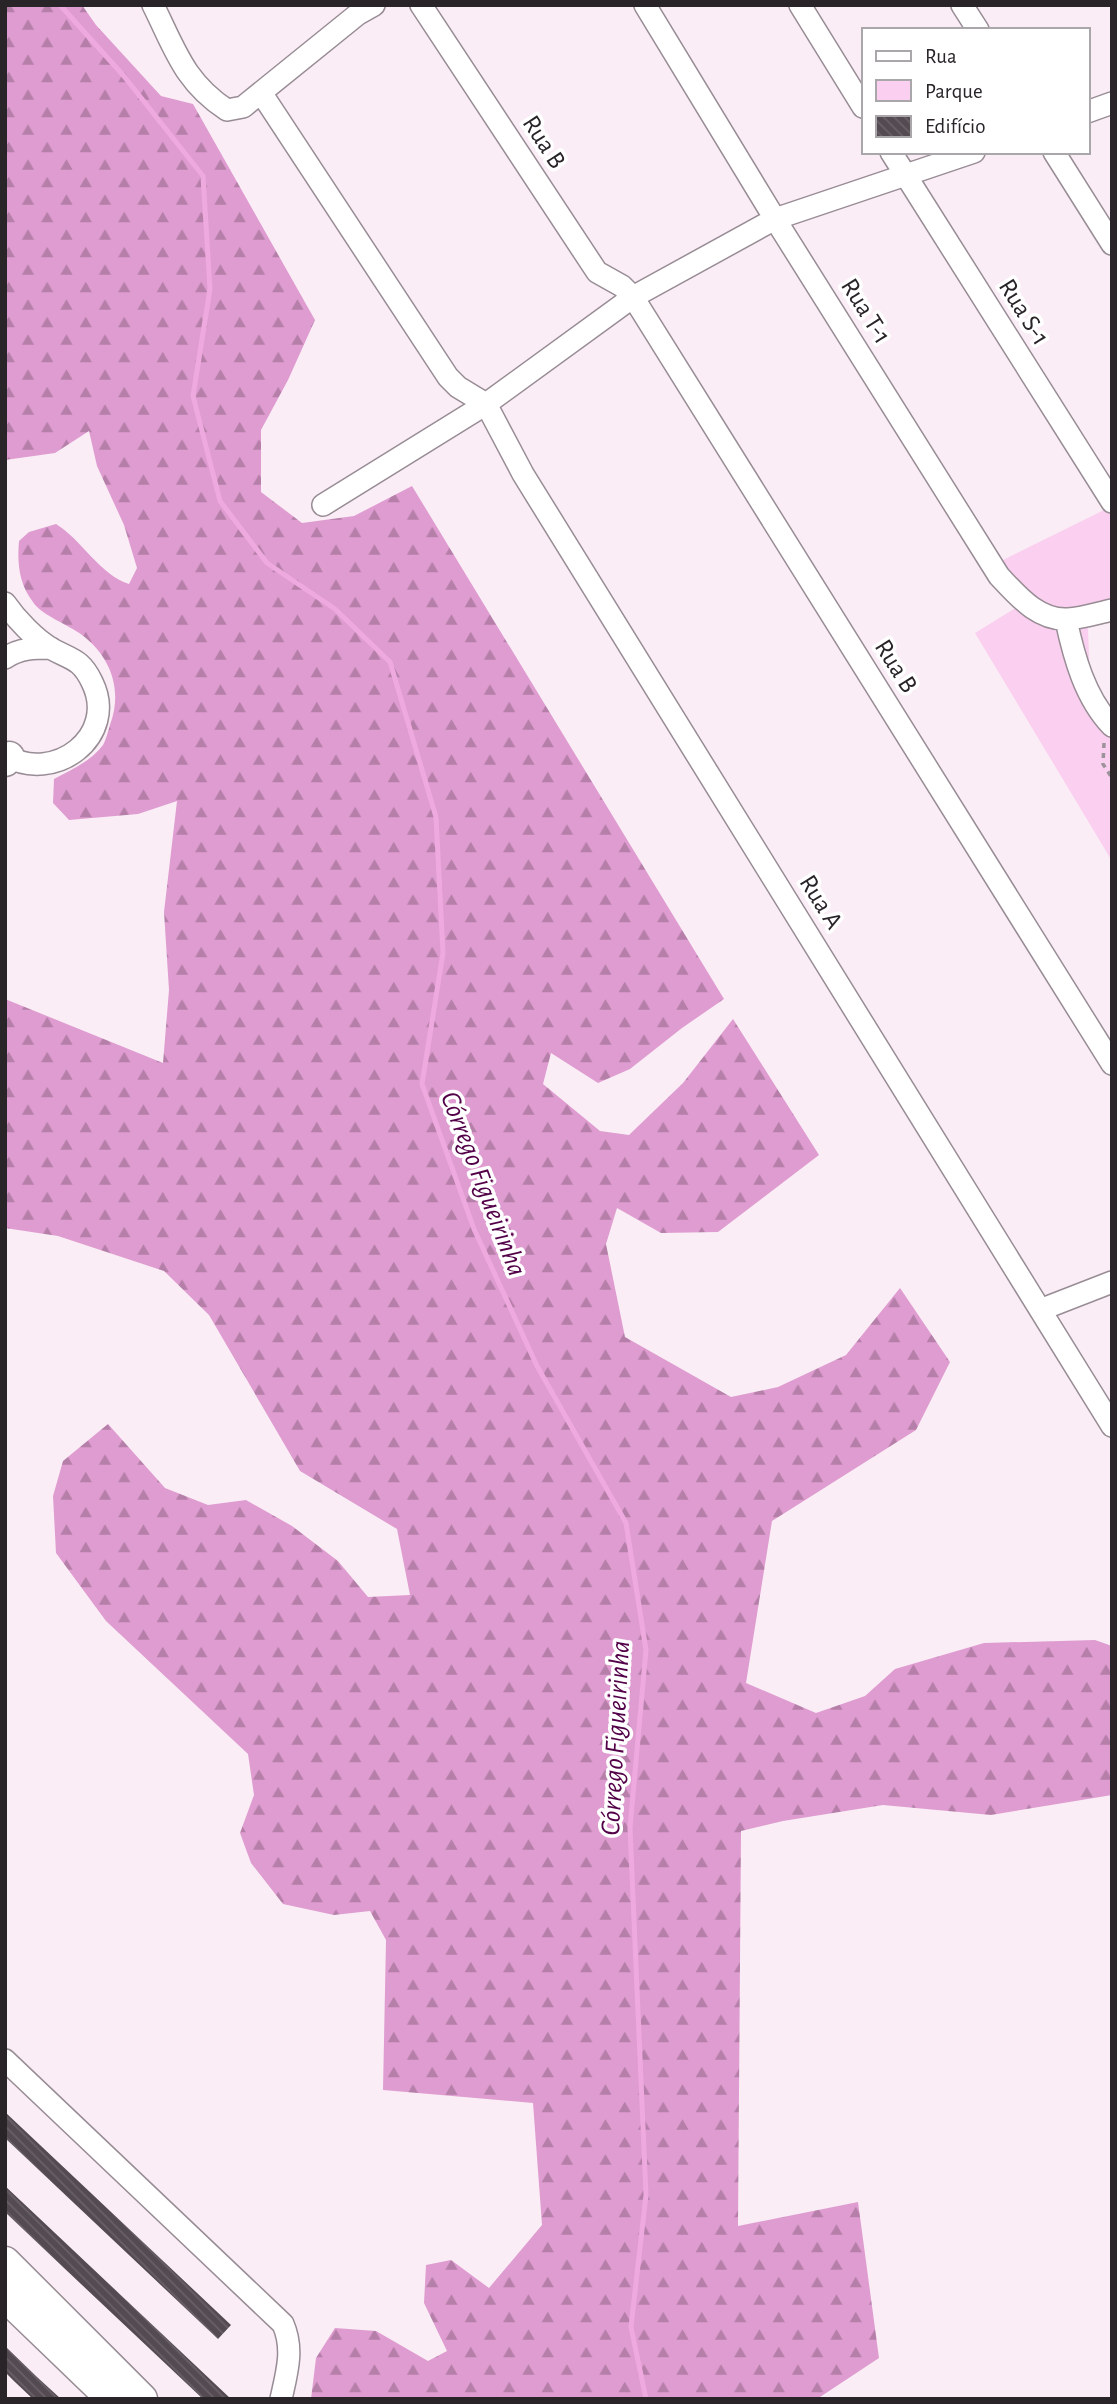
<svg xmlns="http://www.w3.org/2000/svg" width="1117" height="2404" font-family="'Alegreya Sans',sans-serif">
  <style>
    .forest { fill: url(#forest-firs) }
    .green { fill: #facfef }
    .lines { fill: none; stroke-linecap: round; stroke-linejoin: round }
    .stream { stroke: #eeaade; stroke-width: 5 }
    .building { fill: url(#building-back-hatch) }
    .street-casing { stroke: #988c95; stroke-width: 24 }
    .secondary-casing { stroke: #988c95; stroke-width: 33 }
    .path { stroke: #9d939a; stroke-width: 3.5; stroke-dasharray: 5 5; stroke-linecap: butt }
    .street { stroke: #fff; stroke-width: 21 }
    .secondary { stroke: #fff; stroke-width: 30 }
    .labels { text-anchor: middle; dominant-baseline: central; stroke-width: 7; stroke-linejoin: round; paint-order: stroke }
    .street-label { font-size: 26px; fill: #292428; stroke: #fff }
    .water-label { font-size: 28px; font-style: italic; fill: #520047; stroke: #fff }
  </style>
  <defs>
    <pattern id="forest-firs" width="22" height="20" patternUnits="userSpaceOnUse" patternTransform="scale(1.75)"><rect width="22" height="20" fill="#df9cd0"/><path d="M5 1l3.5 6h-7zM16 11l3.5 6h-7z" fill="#b57fa9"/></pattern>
    <pattern id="building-back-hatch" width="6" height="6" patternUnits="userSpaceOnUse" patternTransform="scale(1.75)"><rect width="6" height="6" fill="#544a51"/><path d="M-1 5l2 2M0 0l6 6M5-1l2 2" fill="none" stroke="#696167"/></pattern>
  </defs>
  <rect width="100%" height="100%" fill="#faedf6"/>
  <path class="forest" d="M5,5h77l14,20 65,71 32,8 122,216 -27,60 -27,50v62l41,31 52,-7 58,-30 312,513 -42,29 -52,41 -32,14 -47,-30 -8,31 57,47 29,4 54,-52 50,-64 86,136 -101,77 -57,1 -44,-25 -11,36 19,93 106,60 47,-10 68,-32 54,-67 50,74 -34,68 -144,91 -26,162 70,30 49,-17 30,-27 89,-26 111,-3 17,6v149l-121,20 -108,-10 -100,16 -42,10 -3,395 120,-24 21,156 -62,41h-506l5,-41 19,-30 41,3 52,30 19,-10 -23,-48 2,-38 25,-5 38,28 53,-63 -9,-122 -150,-13 3,-150 -16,-29 -36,4 -51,-11 -32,-41 -11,-30 14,-38 -6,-41 -142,-133 -50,-68 -3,-57 10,-35 45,-37 57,64 43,17 38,-5 46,26 46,35 30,36 42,-2 -13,-66 -97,-58 -91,-156 -45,-44 -106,-35 -53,-8v-229l158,64 6,-73 -5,-78 13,-111 -39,13 -69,6 -16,-17 1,-24c17,-9 37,-18 49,-34 3,-5 5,-14 7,-20 13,-35 1,-68 -28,-90 -13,-10 -41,-20 -49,-33 -14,-18 -16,-39 -14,-61l10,-9 27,-8c26,16 44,51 73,60l8,-16 -13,-43 -27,-59 -8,-35 -34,22 -50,7z"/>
  <path class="green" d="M1104,510l8,5v85l-32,7 8,22 2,52 22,28v152l-137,-228 52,-32 -28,-39z"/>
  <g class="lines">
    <path class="stream" d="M60,5l63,70 80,101 7,113 -17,107 27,105 47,62 68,46 55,53 46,155 7,136 -21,131 52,145 63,137 89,157 20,127 -16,178 16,367 -15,132 15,72"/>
  </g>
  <path class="building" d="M5,2112l226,213 -13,14 -213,-201z
    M5,2186l33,31 193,182h-28l-139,-131 -59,-56z
    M5,2346l32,31 24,22h-28l-18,-17 -10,-10z"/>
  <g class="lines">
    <g class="street-casing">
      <path id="street" d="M153,5c22,44 31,77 74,105l16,-3 115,-93 16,-9
        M421,5l176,267 25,14 11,11 479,767
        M645,5l130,214 224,357c18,19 39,45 69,43 14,-1 30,-6 44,-9
        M800,5l63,102
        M962,5l16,25
        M262,94l186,283 10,10 28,17 37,70 589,952
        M1087,112l25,-9
        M891,152l221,350
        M1054,152l58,92
        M323,505l163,-101 147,-107 142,-78 199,-67
        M5,603c11,16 30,36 47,46 20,11 29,10 40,33 27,54 -38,103 -87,73
        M1066,620c8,37 19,78 46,106
        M5,658c15,-10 30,-10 46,-10
        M1040,1310l72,-28
        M5,2060l278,264c11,25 4,48 -2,75"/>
    </g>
    <g class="secondary-casing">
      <path id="secondary" d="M5,761l4,-4
        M5,2262l137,137
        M5,2296l107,103"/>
    </g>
    <path class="path" d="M1104,743l-1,21 9,14"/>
    <use href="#street" class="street"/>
    <use href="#secondary" class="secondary"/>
  </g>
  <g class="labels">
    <g class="street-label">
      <text transform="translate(544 142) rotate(57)">Rua B</text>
      <text transform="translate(866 311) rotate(58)">Rua T-1</text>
      <text transform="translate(1024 312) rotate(58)">Rua S-1</text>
      <text transform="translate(896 666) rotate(58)">Rua B</text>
      <text transform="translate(821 902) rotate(58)">Rua A</text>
    </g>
    <g class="water-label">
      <text transform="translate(483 1184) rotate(69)">Córrego Figueirinha</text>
      <text transform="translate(616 1738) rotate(-87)">Córrego Figueirinha</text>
    </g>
  </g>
  <rect width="1117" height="2404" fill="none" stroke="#292428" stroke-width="14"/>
  <rect x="862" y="28" width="228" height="126" fill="#ffffff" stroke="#a9a7a9" stroke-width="2"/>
  <rect x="876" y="51" width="35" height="10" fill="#ffffff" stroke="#a9a7a9" stroke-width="2"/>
  <text x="925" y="63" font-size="21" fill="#292428">Rua</text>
  <rect x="876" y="80" width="35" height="21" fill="#facfef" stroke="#a9a7a9" stroke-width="2"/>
  <text x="925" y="98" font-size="21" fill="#292428">Parque</text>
  <rect x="876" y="116" width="35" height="21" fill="url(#building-back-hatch)" stroke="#a9a7a9" stroke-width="2"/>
  <text x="925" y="133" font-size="21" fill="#292428">Edifício</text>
</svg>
